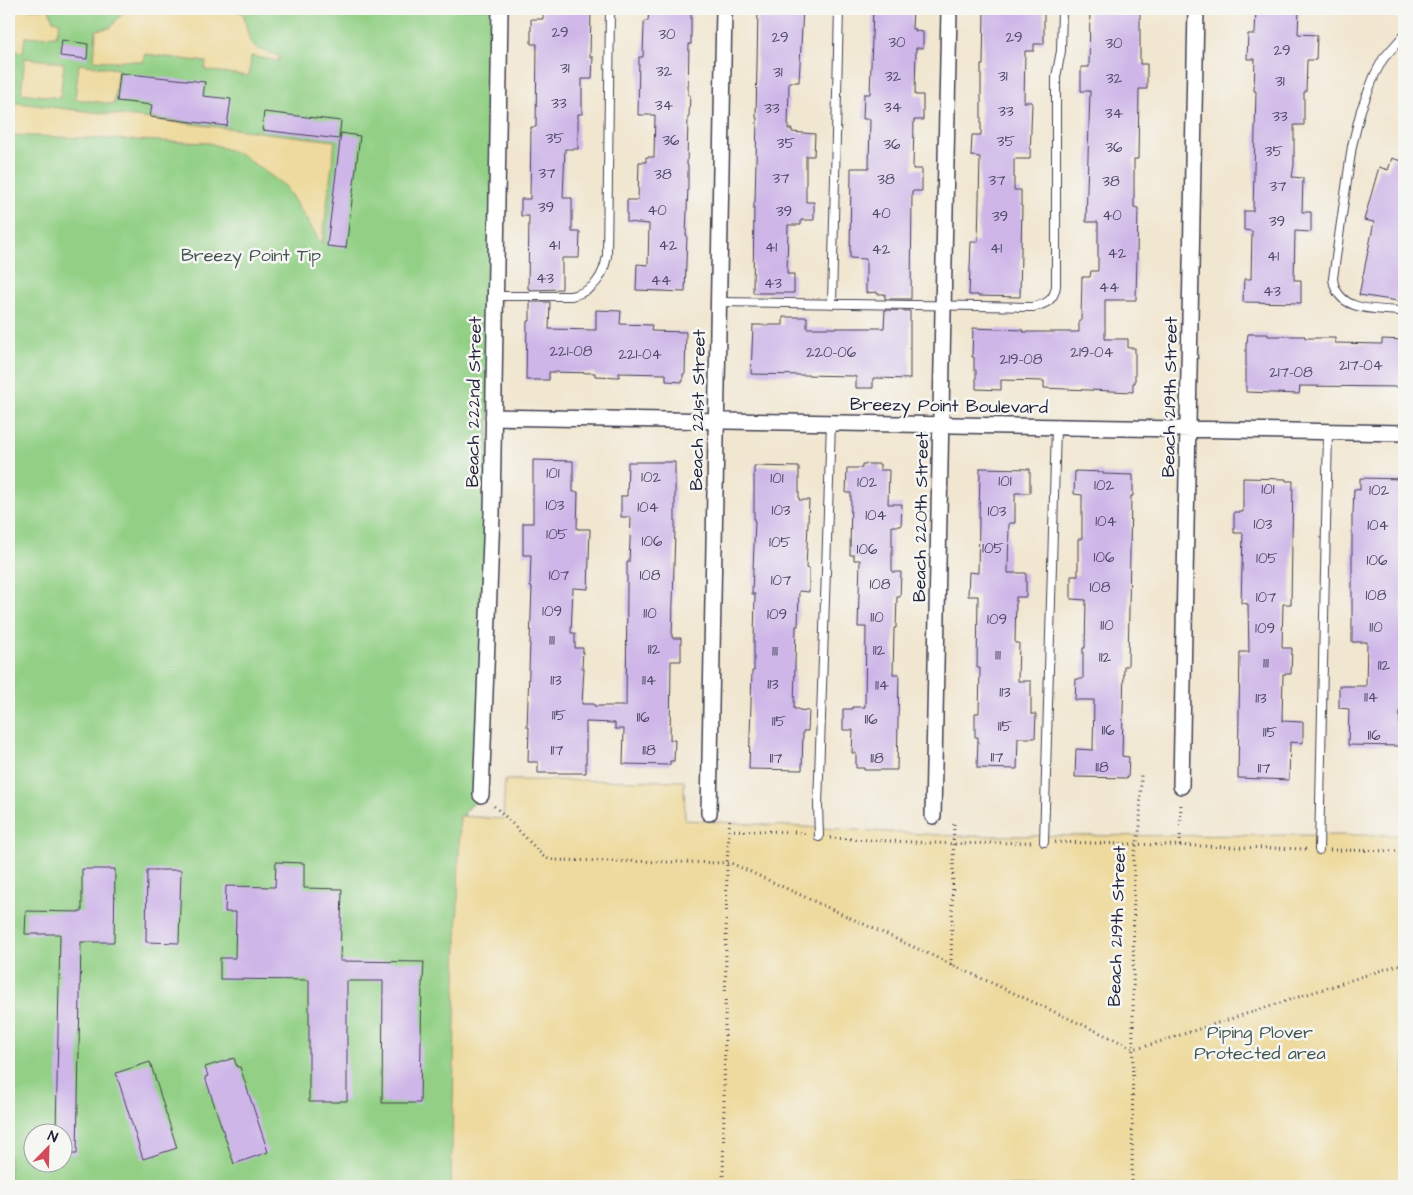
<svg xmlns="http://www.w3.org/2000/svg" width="1413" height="1195" font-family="'Architects Daughter',sans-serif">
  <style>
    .green { fill: #93d086; stroke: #5a7960; fill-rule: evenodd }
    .sand { fill: #eeda9e; stroke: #887e6c }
    .building { fill: #ceb6e8 }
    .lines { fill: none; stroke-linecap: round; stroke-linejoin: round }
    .lane-casing { stroke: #413f51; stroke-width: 10 }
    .street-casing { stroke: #413f51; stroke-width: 18 }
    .path { stroke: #413f51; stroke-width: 3; stroke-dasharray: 1 4; stroke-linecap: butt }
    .lane { stroke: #fff; stroke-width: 8 }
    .street { stroke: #fff; stroke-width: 15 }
    .labels { text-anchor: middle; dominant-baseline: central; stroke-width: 5; stroke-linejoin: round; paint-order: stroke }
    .number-label { font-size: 15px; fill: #4d4766 }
    .park-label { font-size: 18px; fill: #445652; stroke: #f6f6f2 }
    .street-label { font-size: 18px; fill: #22223b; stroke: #f6f6f2 }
  </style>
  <rect width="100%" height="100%" fill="#f6f6f2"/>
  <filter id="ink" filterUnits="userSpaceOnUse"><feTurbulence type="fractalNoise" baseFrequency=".02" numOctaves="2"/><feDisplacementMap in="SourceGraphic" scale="10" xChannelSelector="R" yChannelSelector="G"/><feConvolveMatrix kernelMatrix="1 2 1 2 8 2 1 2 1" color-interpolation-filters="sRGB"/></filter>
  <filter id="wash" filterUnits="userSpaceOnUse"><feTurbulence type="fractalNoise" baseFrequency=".0096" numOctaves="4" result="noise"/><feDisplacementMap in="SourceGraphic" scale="20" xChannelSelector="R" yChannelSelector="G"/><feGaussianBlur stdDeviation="1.12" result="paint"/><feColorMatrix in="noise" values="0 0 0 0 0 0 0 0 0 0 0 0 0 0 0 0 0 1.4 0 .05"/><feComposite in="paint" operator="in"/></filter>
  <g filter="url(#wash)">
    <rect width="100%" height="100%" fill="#f1e6d0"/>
    <path class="green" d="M9,9h489l-17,786 -16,17 -1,4 940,370h-1395zM32,1132h30v30h-30z"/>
    <path class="sand" d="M9,9h40l4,11 7,2 -4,14 -31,1 -2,15 -14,-2z
      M126,9h105l12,4 7,29 8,7 21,7v5l-28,-5 -2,20 -44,-6 1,-8 -62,-8v8l-23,-2 -3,2 -24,-2 2,-30 14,-2z
      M25,58l39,5 -4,35 -39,-5z
      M79,64l39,5 -4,35 -39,-5z
      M9,102l326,39 -13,103 -37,-58 -43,-31 -32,-12 -201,-8z
      M505,780l179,1 1,39 271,16 448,-1v351h-953l9,-370 43,3z"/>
    <g id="blocks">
      <path class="building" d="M543,9h48l-1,48h3l-1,22h-10v35h-4v35h-13l-2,49h9v34h8l-1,26h-17v31l-32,1v-1h-2l1,-73h-8v-17h9l1,-72h5l1,-83h-6v-25h12z
        M649,9h42v35h-2l-1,51h2l-1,21h-1l-1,49h1v21l-2,49h1l-2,57 -49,-2 1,-26 11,1 1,-41 -22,-2v-22h11l1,-38h7v-5h8l1,-42h-17l1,-58h4l1,-33 1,-3h3z
        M758,9h45l-4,73h-10l-1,47h4v3l23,2 -1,22h-8v46h8v18h-13v5h-13l-1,49h7v19h-41l1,-91h1l2,-84h-1z
        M873,9h40l-1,20h4l-1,2 8,1v16h-7l-1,47h8v25h-9l-1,49h9v22h-10l-1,108h-26v-5h-8v-2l-11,1v-34l-16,-1 1,-90h18l1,-49h-7l1,-25h6z
        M984,9h60v35h-10v7h-9l-1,51h8l-2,57h-16v31h7v16h1l-2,91 -42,-1v-1h-9l2,-53h7l2,-85 -9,-1 1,-21h9v-70h2z
        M1090,9h50v55h7v25h-8l-1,70h-4v48l4,1 -2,92h-31v39h23v9h7v35h-2v9l-89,-4v-7l-43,-1v10l-25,-1v-19h-2v-13h-2l1,-29 50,2v2h56v-12h2l1,-43h8l1,-6h7v-49h-12l4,-131h-9v-24h8z
        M1256,9h43l-1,25 19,1 -1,25h-9l-1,32h-2v33h-10v40l-2,12 11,1 -1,34h9v20l-16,-1 -1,49h7v23l-58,-1 1,-23h7l1,-48 -8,-1v-19h9l3,-120h-2l1,-32h-8l1,-25h7z
        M62,40l26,4 -1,15 -27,-3z
        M120,73l85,9 -2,14 28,3 -4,27 -77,-9 2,-12 -35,-4z
        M264,112l77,9 -2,18 -77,-9z
        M341,133l19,3 -14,112 -19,-2z
        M1392,158l12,4v140l-45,-7 15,-73 -10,-2 15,-53 9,3z
        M530,302h20l-1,27 47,1v-20l25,1 -1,13 32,1 -1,6 35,1 -1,42h-2v8l-17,-1v-7l-47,-1v4l-24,-1v-3l-46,-1v8h-23l1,-59h3z
        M885,310l25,1v68l-34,-1h-3v10h-17v-11l-2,-1 -103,-2 2,-49h30v-8h24v11h77z
        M1248,334h20v2h37v2h30v5l47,1v-5l22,1v47l-104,-1 -1,8 -53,-2v-50h1z
        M533,460l40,1v31h5l-1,37h13l-2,60 -15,-1 -2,45h4v15h8l-1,20h2l-2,36h12v2h32l1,-119v-25h2l2,-43 -1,-2h-9v-21h6l1,-34h47v67l-3,109h9v23h-10l-1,79h5l-1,21h-4v4l-47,-1 1,-35h-9v-6l-29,-1v51h-48v-11h-10l1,-35h-2l5,-140h-2l1,-32h-8v-32h10z
        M862,464h18v6h9l-1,34h14l-1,22h-9v46h9l-1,25h-3l-1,31h-2l-1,46h6l-2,96h-33v-2h-8v-15h-4l1,-23h-10v-21h9v-2h13l1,-80h-8l2,-67h-6v-5h-4l1,-62h-5l1,-25h15z
        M754,466l45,1v33h10l-3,68 3,1v23l-10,-1 -1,35h-2l-1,38 -1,45h5v1l10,1 -1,20h-5l-1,39 -53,-1 3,-98h2v-32l1,-45h-3l3,-73h-1z
        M980,468l50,1v24h-15v30h-6l-1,50h18v24h-10l-1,46h4l-1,38h13v33h5l-1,24h-17l-1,31 -40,-1 1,-31h-3v-24h4l1,-45h-3l1,-72h-10l1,-24 9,1z
        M1075,471l28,1v2l30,1v21h-2l-3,170h-4l-2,90 7,1 -1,21 -53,-1 1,-28 17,1 1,-50h-19l1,-21h7v-31h2l1,-48 -15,-1v-23h7v-37h4v-44l-8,-1z
        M1243,478l43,1v2h7l-2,123h-8l-1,44h10l-1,26h-8l-1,47 21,1v21l-13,-1 -1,38 -51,-2 2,-126h9l-1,-48 -7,-1 2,-70h-9v-21h9z
        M1360,478l44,1 -3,175v32h3v25h-4l-1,35 -51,-1 1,-36 -10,-1v-22h27l1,-44h-15v-128h1l1,-25 6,1z
        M276,862l28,1v25l38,1 -2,72 84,1 -1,20h-1l-2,121h-38l1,-122h-36v120h-7v1h-31v-122l-89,-1v-21h15l1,-46h-11l1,-26 49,1z
        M82,869h33l-1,73h-33l-4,212h-15v-22h-6l4,-198h-35l1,-23 56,1z
        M147,870h34l-2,73 -33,-1z
        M234,1058l3,9h3l28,85 -34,12 -29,-87 3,-1 -3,-9z
        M150,1062l27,86 -34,11 -27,-86z"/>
    </g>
  </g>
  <g filter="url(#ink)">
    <use href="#blocks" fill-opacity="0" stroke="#413f51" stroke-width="1"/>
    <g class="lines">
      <g class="lane-casing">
        <path id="lane" d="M1404,35l-21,24 -8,15 -14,36 -9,36 -19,132c3,35 45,31 71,33
          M495,296h76c23,-5 32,-18 36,-40l3,-247
          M719,302l314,5c14,-3 21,-7 23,-21v-209l5,-26 1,-42
          M832,304l7,-295
          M819,837l-1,-32 13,-382
          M1044,842l12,-415
          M1319,850l9,-418"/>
      </g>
      <g class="street-casing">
        <path id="street" d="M493,417l911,16
          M1181,786l15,-777
          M481,795l11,-280 8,-506
          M709,813l15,-804
          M933,816l16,-807"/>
      </g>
      <path class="path" d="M494,806l10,9 39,41 7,4 181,3 402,185h7l264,-85
        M729,830l67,2 11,2
        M830,838l124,6 77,-2
        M1055,842l251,7
        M1180,846l1,-45
        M1330,850l74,1
        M951,965l3,-145
        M723,1186l4,-324 3,-45
        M1132,1186l2,-329 6,-30 1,-53"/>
      <use href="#lane" class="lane"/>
      <use href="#street" class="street"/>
    </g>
  </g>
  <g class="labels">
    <g class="number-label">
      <text x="560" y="32">29</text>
      <text x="667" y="34">30</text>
      <text x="780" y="37">29</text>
      <text x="1014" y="37">29</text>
      <text x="897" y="42">30</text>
      <text x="1114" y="43">30</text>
      <text x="1282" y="50">29</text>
      <text x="565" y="68">31</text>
      <text x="664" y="71">32</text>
      <text x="778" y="72">31</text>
      <text x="893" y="76">32</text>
      <text x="1003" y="76">31</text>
      <text x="1114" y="78">32</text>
      <text x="1280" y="81">31</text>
      <text x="559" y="103">33</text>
      <text x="664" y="105">34</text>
      <text x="893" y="107">34</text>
      <text x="772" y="108">33</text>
      <text x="1006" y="111">33</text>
      <text x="1114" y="113">34</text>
      <text x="1280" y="116">33</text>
      <text x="555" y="138">35</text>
      <text x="671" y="140">36</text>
      <text x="1006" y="141">35</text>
      <text x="786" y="143">35</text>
      <text x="892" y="144">36</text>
      <text x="1114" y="147">36</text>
      <text x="1274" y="151">35</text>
      <text x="547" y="173">37</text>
      <text x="663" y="174">38</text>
      <text x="781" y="178">37</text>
      <text x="886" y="179">38</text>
      <text x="997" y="180">37</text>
      <text x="1111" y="181">38</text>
      <text x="1278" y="186">37</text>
      <text x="546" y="207">39</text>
      <text x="657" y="210">40</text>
      <text x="784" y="211">39</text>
      <text x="881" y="213">40</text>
      <text x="1112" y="215">40</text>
      <text x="1000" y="216">39</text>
      <text x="1277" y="221">39</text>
      <text x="554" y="245">41</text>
      <text x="668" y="245">42</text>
      <text x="771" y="247">41</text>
      <text x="996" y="248">41</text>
      <text x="881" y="249">42</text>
      <text x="1117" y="253">42</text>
      <text x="1273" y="256">41</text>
      <text x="545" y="278">43</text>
      <text x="661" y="280">44</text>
      <text x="773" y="283">43</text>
      <text x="1109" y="287">44</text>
      <text x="1272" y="291">43</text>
      <text x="571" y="351">221-08</text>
      <text x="831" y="352">220-06</text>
      <text x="1092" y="352">219-04</text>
      <text x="640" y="354">221-04</text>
      <text x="1021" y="359">219-08</text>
      <text x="1361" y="365">217-04</text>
      <text x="1291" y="372">217-08</text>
      <text x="553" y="473">101</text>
      <text x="651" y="477">102</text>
      <text x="777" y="478">101</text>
      <text x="1005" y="481">101</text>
      <text x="867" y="482">102</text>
      <text x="1104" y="485">102</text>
      <text x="1268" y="489">101</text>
      <text x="1379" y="490">102</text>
      <text x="555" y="505">103</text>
      <text x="648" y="507">104</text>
      <text x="781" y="510">103</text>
      <text x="997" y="511">103</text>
      <text x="876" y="515">104</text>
      <text x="1106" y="521">104</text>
      <text x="1263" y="524">103</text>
      <text x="1378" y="525">104</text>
      <text x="557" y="534">105</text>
      <text x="652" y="541">106</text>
      <text x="780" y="542">105</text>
      <text x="993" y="548">105</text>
      <text x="867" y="549">106</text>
      <text x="1104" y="557">106</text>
      <text x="1267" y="558">105</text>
      <text x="1377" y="560">106</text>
      <text x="559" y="575">107</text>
      <text x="650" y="575">108</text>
      <text x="781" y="580">107</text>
      <text x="880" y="584">108</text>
      <text x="1100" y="587">108</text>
      <text x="1376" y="595">108</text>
      <text x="1266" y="597">107</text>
      <text x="552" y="611">109</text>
      <text x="650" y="613">110</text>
      <text x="777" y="614">109</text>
      <text x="877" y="617">110</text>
      <text x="997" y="619">109</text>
      <text x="1107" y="625">110</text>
      <text x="1376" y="627">110</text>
      <text x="1265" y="628">109</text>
      <text x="552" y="640">111</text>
      <text x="654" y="649">112</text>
      <text x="879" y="650">112</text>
      <text x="775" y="651">111</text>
      <text x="998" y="655">111</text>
      <text x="1105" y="657">112</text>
      <text x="1266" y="663">111</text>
      <text x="1384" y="665">112</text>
      <text x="556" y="680">113</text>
      <text x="649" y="680">114</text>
      <text x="773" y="684">113</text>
      <text x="882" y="685">114</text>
      <text x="1005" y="692">113</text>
      <text x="1371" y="697">114</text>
      <text x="1261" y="698">113</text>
      <text x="559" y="715">115</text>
      <text x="643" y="717">116</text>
      <text x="871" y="719">116</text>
      <text x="779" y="721">115</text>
      <text x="1005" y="726">115</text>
      <text x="1108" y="730">116</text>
      <text x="1270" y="732">115</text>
      <text x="1374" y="735">116</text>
      <text x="557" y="750">117</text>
      <text x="649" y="750">118</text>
      <text x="997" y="757">117</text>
      <text x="776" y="758">117</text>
      <text x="877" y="758">118</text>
      <text x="1102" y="767">118</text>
      <text x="1264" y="768">117</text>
    </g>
    <g class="park-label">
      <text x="251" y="255">Breezy Point Tip</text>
      <text x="1260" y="1032">Piping Plover<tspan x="1260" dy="21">Protected area</tspan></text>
    </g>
    <g class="street-label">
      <text transform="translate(1170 397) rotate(-89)">Beach 219th Street</text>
      <text transform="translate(474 402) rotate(-89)">Beach 222nd Street</text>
      <text transform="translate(949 406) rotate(1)">Breezy Point Boulevard</text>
      <text transform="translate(698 410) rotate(-89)">Beach 221st Street</text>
      <text transform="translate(921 517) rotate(-89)">Beach 220th Street</text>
      <text transform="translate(1117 926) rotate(-88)">Beach 219th Street</text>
    </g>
  </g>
  <rect width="1413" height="1195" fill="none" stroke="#f6f6f2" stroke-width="30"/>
  <g transform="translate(48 1148) rotate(23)"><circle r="24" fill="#f6f6f2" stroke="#a1a1a9"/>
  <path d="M0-4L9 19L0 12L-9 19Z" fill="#d1495b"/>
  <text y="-8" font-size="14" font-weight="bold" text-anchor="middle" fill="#22223b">N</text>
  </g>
</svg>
